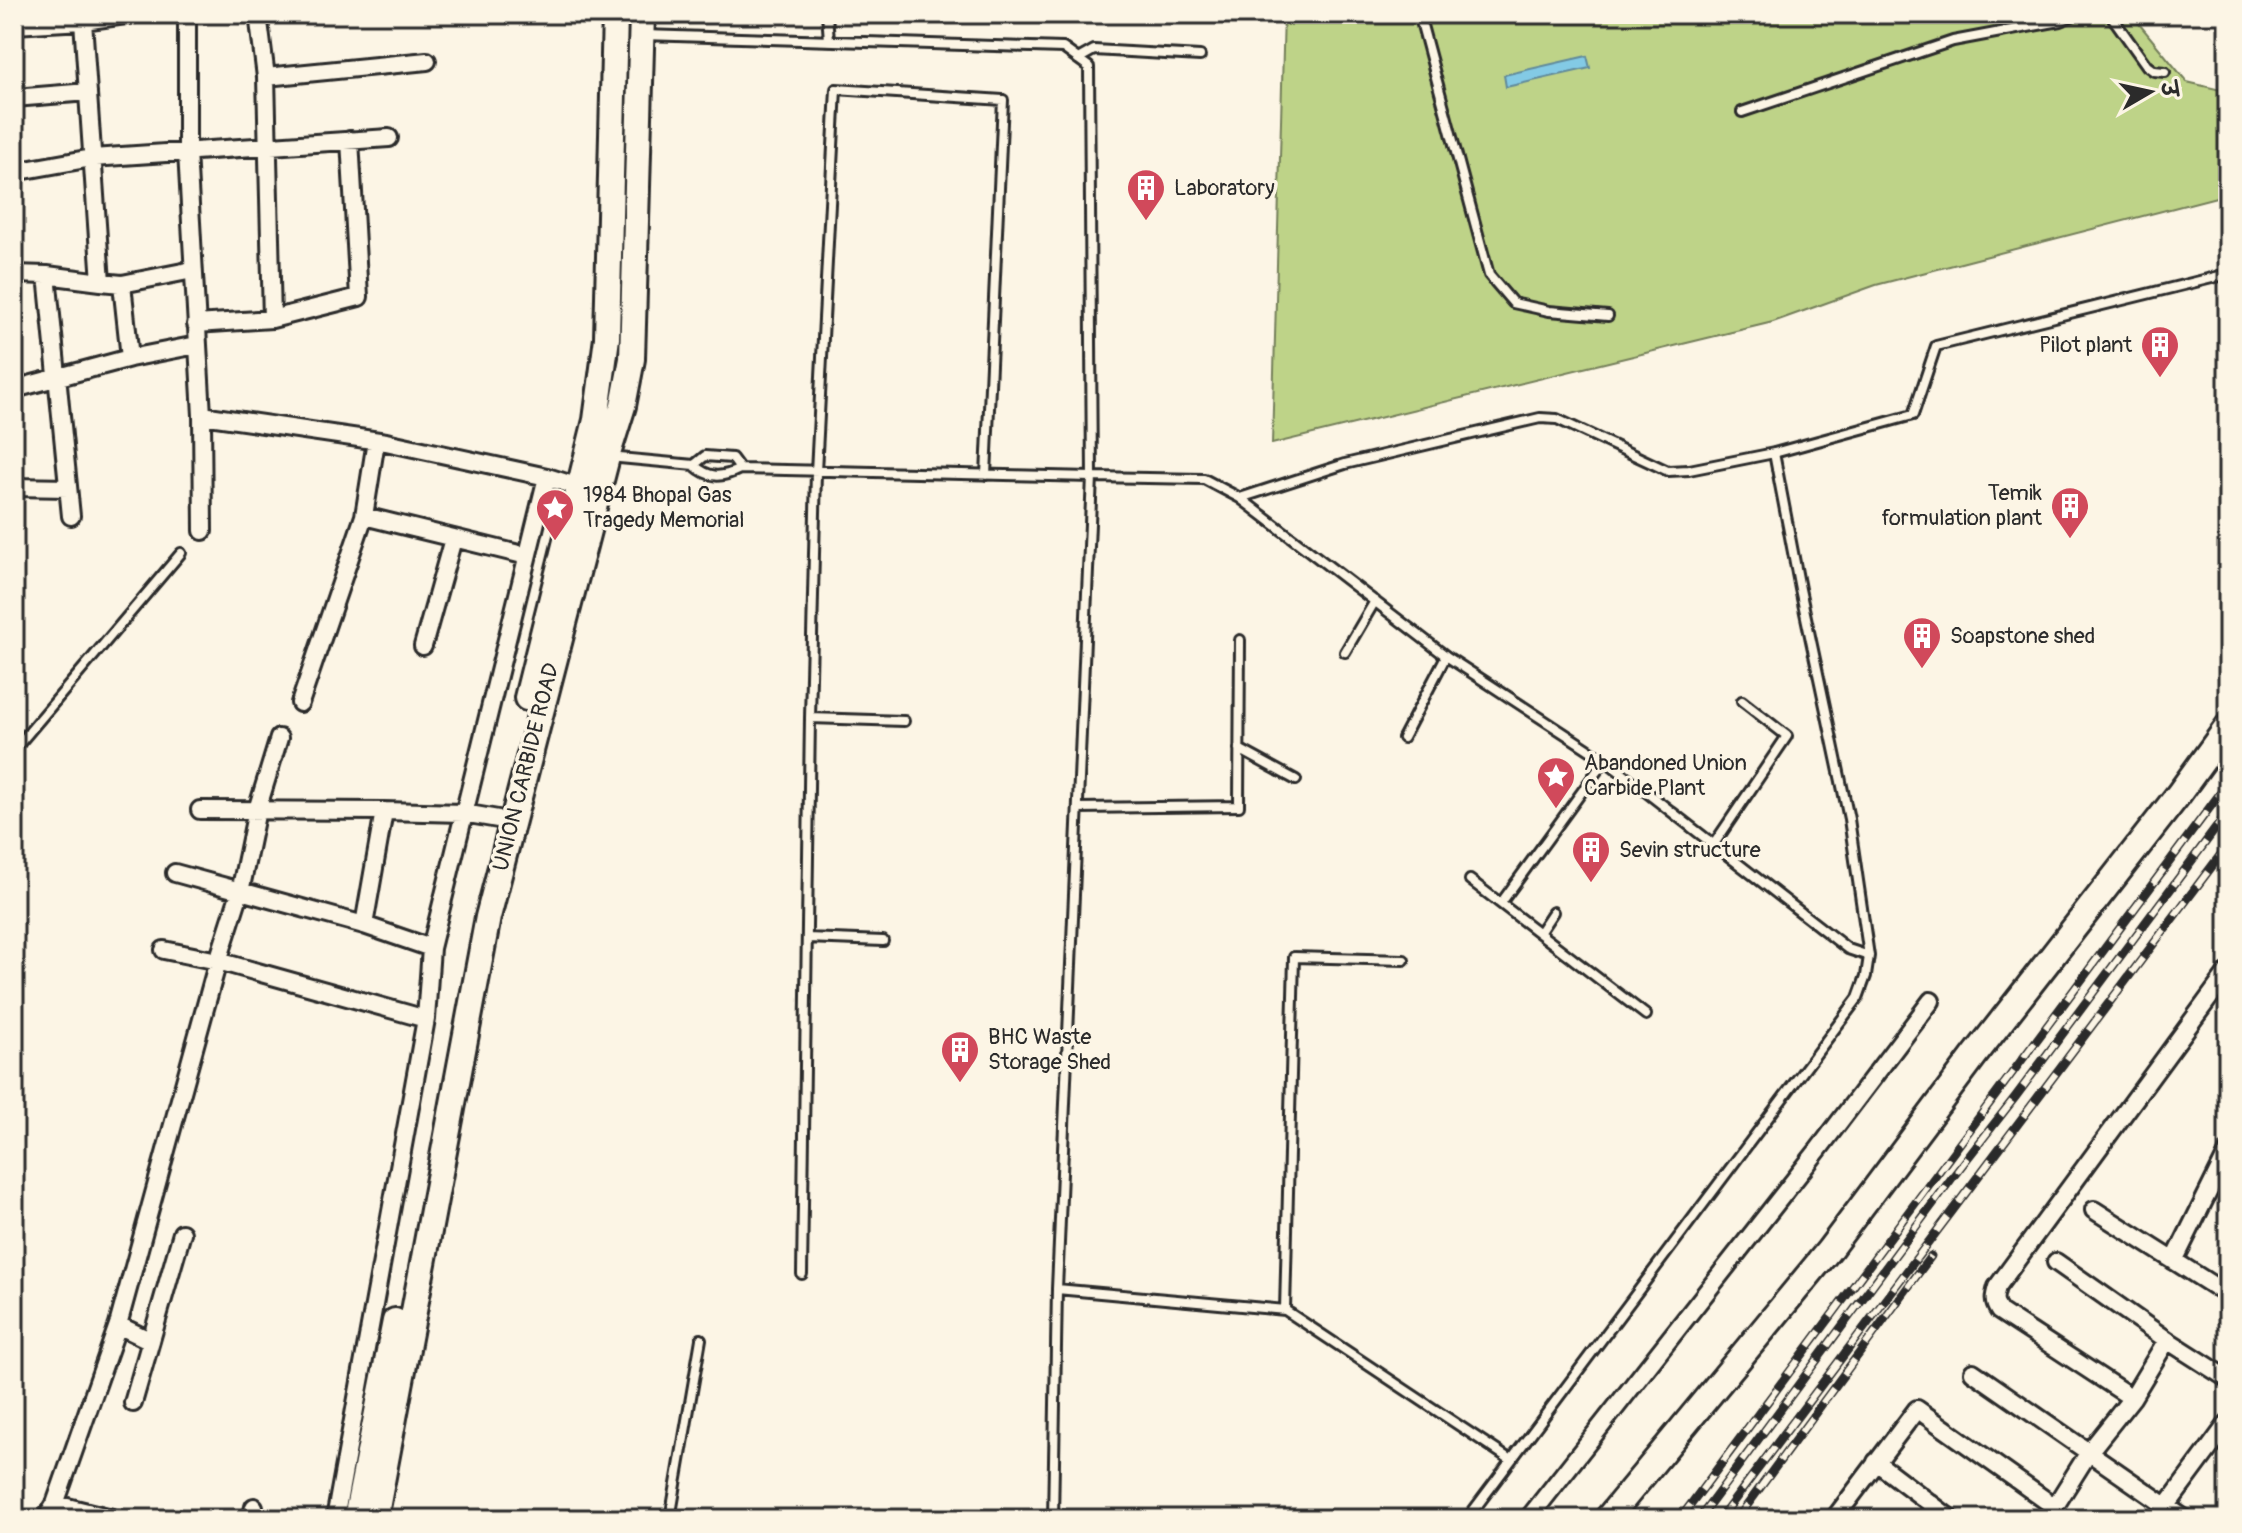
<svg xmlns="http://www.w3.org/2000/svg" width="2242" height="1533" font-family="Pangolin,'Playpen Sans Deva',sans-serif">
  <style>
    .green { fill: #bed388; stroke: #747f5a; stroke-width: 2 }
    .water { fill: #83cae5; stroke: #608a9b; stroke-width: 2 }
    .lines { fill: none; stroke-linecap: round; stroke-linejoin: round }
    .lane-casing { stroke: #2b2b2b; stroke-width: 14 }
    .street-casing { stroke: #2b2b2b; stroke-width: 22 }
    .secondary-casing { stroke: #2b2b2b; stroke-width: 30 }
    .lane { stroke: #fcf5e5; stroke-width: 8 }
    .street { stroke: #fcf5e5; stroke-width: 16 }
    .secondary { stroke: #fcf5e5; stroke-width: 24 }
    .rail-casing { stroke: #2b2b2b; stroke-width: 9 }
    .rail { stroke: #fcf5e5; stroke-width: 6; stroke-dasharray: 18; stroke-linecap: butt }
    .labels { text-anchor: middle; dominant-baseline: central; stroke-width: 7; stroke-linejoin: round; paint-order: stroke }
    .poi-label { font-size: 22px; fill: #2b2b2b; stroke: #fcf5e5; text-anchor: start }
    .street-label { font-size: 22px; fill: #2b2b2b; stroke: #fcf5e5 }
  </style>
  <rect width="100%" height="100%" fill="#fcf5e5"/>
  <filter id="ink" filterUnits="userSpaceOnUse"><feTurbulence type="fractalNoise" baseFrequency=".0125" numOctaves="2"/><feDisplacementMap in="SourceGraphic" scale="16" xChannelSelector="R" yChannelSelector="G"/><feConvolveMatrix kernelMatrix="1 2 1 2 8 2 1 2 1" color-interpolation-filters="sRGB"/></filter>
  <g filter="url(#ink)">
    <path class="green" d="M1284,14h847l56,68 34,8 7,16v88l-352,91 -103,37 -501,122z"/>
    <path class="water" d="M1587,56l3,12 -84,19 -2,-12z"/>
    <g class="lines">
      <g class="lane-casing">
        <path id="lane" d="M827,14l2,26
          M1419,14l70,261 24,28 36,8 59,5
          M2110,14l37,52 7,5 11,1
          M643,35l420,13 26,19 3,410 112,2 36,19 206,158 159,104 243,189 21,7
          M1078,59l16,-9 106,6
          M1742,112l211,-71 107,-20 17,-7
          M609,457l85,8c15,14 28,13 46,4l352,8 -35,812 -4,230
          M694,465l11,-9 27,2 8,11
          M1240,498l105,-34 195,-46 17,1 111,52 21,-1 85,-17 139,-38 23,-69 292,-72
          M1345,652l30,-51
          M810,718l94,3
          M1403,738l43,-82
          M1239,749l57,31
          M14,750l167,-197
          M1078,808l161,-2 1,-166
          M1714,844l73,-108 -45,-35
          M1470,880l176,135
          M1501,903l104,-143
          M1539,933l14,-21
          M807,938l76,3
          M1404,960l-110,-3 -9,353 226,150
          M802,1274l8,-556 6,-246 20,-383 167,11 -17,375
          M1057,1289l228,21
          M670,1519l31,-180
          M1467,1519l391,-521 8,-22 3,-20 -20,-137 -49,-230 -26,-136"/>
      </g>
      <g class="street-casing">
        <path id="street" d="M187,14v138l15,263 1,116
          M258,14l8,63 6,242
          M83,21l18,261 21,2 8,74
          M14,25l69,-4 50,-7
          M266,77l161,-16
          M14,98l74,-6
          M14,172l78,-14 297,-20
          M14,274l33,1 24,241
          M47,275l54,7
          M122,284l71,-14
          M196,324l76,-5 87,-22 -9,-157
          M14,389l116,-31 67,-13
          M202,415l184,27 161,35 32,10
          M14,487l54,1
          M364,516l163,40
          M423,646l30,-107
          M300,703l64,-187 12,-75
          M200,810l184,1 79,2 35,6
          M175,873l189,52 67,23
          M364,925l20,-114
          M164,950l54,11 208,58
          M2094,1210l134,85
          M2174,1261l54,-109
          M2056,1262l111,78 61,39
          M118,1325l33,16
          M1973,1372l212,147
          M2132,1398l-133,-87c-6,-9 -5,-14 -2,-24l231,-315
          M133,1403l49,-170
          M1876,1462l75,57
          M55,1504l61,15
          M46,1519l9,-15 63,-179 100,-364 22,-69 17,-82 22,-72
          M251,1519l3,-12
          M335,1519l91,-500 5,-71 116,-471
          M1528,1519l290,-369 113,-149
          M1834,1519l83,-110 138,98
          M2047,1519l42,-67 43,-54 35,-58
          M2157,1519l71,-96"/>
      </g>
      <g class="secondary-casing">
        <path id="secondary" d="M527,698l69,-278 11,-82 8,-324
          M356,1519l39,-198
          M375,1519l113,-602 119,-460 16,-51 9,-47 10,-345
          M1607,1519l222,-269 146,-195 203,-260 50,-69"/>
      </g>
      <use href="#lane" class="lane"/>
      <use href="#street" class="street"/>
      <use href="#secondary" class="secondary"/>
      <g class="rail-casing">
        <path id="rail" d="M1680,1519l548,-736
          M1699,1519l253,-341 64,-82 212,-284
          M1720,1519l508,-674
          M1737,1519l194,-263"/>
      </g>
      <use href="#rail" class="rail"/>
    </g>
  </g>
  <defs>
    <g id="building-pin" transform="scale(2)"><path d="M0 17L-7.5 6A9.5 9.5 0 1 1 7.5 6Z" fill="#d1495b" stroke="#fcf5e5"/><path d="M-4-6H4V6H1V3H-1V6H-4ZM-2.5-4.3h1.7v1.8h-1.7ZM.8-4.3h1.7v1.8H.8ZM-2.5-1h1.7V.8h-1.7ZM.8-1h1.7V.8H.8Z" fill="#fff"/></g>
    <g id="sight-pin" transform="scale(2)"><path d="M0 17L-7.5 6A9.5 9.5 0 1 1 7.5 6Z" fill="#d1495b" stroke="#fcf5e5"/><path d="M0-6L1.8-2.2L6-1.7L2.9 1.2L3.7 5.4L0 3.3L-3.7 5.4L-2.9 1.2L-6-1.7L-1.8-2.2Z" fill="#fff"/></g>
  </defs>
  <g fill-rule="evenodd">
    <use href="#building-pin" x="1146" y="188"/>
    <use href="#building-pin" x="2160" y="345"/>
    <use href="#building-pin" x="2070" y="506"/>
    <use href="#sight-pin" x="555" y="508"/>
    <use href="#building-pin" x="1922" y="636"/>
    <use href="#sight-pin" x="1556" y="776"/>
    <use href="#building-pin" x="1591" y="850"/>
    <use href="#building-pin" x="960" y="1050"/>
  </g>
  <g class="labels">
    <g class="poi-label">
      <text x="1174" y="188">Laboratory</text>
      <text x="2132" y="345" text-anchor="end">Pilot plant</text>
      <text x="2042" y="493" text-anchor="end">Temik<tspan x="2042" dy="25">formulation plant</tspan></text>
      <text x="583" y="495">1984 Bhopal Gas<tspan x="583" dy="25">Tragedy Memorial</tspan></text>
      <text x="1950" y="636">Soapstone shed</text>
      <text x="1584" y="763">Abandoned Union<tspan x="1584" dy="25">Carbide Plant</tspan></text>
      <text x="1619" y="850">Sevin structure</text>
      <text x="988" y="1037">BHC Waste<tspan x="988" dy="25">Storage Shed</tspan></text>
    </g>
    <g class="street-label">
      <text transform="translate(526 767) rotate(-76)">UNION CARBIDE ROAD</text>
    </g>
  </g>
  <rect width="2242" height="1533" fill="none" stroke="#fcf5e5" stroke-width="48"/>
  <rect x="24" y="24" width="2194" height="1485" fill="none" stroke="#2b2b2b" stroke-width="3" filter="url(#ink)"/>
  <g transform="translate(2150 92) rotate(81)" stroke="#fcf5e5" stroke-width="6" paint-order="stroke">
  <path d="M0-6L14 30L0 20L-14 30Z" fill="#2b2b2b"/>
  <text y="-12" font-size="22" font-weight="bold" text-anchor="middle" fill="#2b2b2b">उ</text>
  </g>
</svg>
